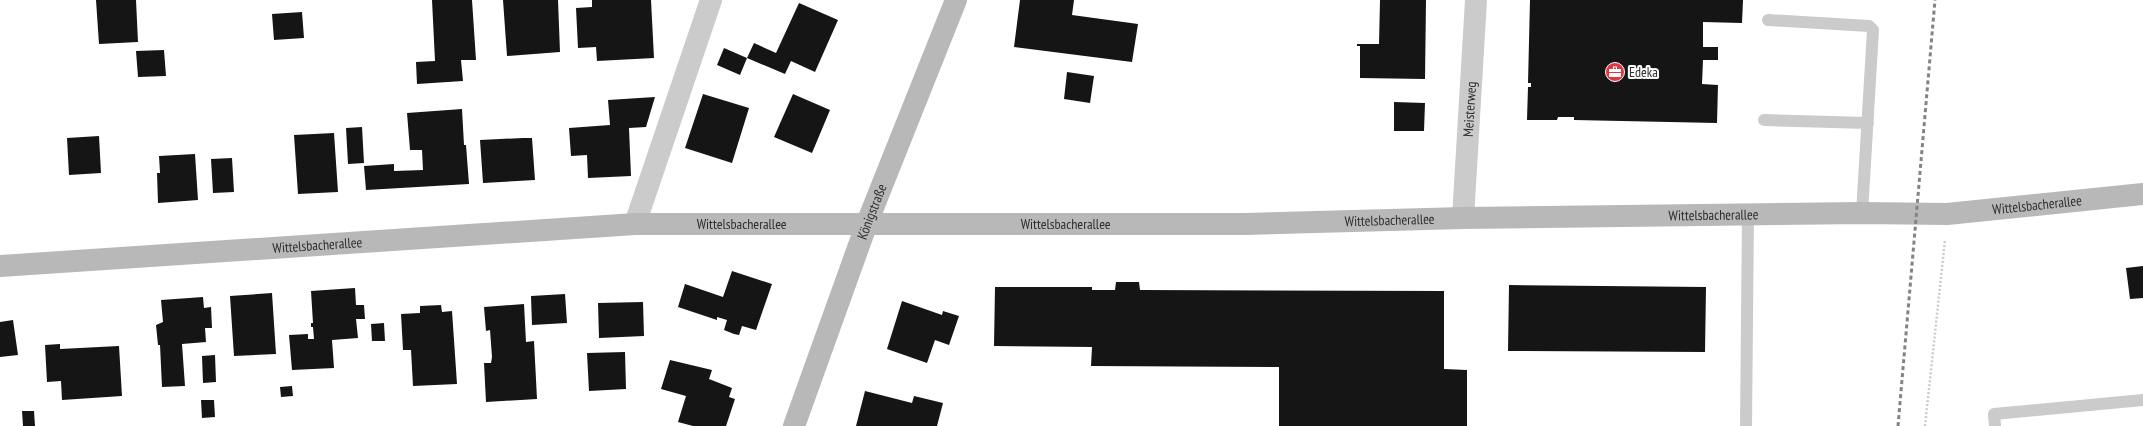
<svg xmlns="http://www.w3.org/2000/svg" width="2143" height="426" font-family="'PT Sans Narrow',sans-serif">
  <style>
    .building { fill: #151515 }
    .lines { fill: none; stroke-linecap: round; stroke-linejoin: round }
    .path { stroke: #cbcbcb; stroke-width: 2.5; stroke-dasharray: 2 2; stroke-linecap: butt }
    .lane { stroke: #cbcbcb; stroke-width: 12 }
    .street { stroke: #cbcbcb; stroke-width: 22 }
    .secondary { stroke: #b8b8b8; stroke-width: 22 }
    .rail { stroke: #838383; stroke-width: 3; stroke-dasharray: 4 3; stroke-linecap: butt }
    .labels { text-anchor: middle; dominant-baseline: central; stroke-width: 4; stroke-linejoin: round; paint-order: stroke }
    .poi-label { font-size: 14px; fill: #2e2e2e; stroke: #fff; text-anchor: start }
    .street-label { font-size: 14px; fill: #2e2e2e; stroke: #fff }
  </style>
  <rect width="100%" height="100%" fill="#fff"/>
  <path class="building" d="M96,0h40l2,42 -39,2z
    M432,0h40l4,60h-15l2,21 -46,3 -1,-22 19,-1z
    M503,0h55l2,52 -53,4z
    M592,0h59l3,58 -57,3 -1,-14 -18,1 -2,-40 16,-1z
    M1020,0h54l-2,15 66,9 -6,38 -118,-15z
    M1380,0h46l-1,79 -65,-1v-32h-3v-2h22z
    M1530,0h213l-1,23 -39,-1v25h15v13h-15l-1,24 16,1 -1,38 -143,-3v-3h-16l-1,3h-30l1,-33h3v-4h-3z
    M799,3l39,17 -23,52 -24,-11 -6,13 -38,-16 7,-15 22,10z
    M302,12l2,26 -30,2 -2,-26z
    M724,48l23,10 -7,17 -23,-10z
    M164,50l2,26 -28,1 -2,-26z
    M1067,72l27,4 -4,27 -26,-4z
    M703,94l46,14 -17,55 -47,-15z
    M793,94l37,16 -18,43 -38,-16z
    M655,97l-9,30 -17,1 2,48 -43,2 -1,-23 -16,1 -2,-28 41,-3 -2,-25z
    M1394,102l31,1 -1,28h-30z
    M462,109l2,36h2l3,39 -103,6 -2,-24 30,-2v7l29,-1 -1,-20h-12l-3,-37z
    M362,127l2,36 -16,1 -2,-36z
    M334,133l4,59 -40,2 -4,-59z
    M99,136l2,37 -32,2 -2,-37z
    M523,138h9l3,42 -52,3 -3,-43z
    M195,154l3,46 -40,3 -1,-30h3l-1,-17z
    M232,158l2,34 -21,1 -2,-34z
    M2143,266v32l-13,1 -4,-31z
    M732,271l40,13 -16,46 -14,-4 -3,9 -5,-1 -10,-4 3,-10 -10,-3v3l-39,-13 7,-23 38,13z
    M1116,282h23l1,8 304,1v78l23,1v56h-188v-59l-188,-1 1,-19 -98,-1 1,-59h97v3h23z
    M1509,285l197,2 -1,65 -197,-1z
    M355,288l1,17h8l1,14h-9l2,19 -26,2 2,28 -42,2 -3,-35 19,-1v5h6l-1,-12h-2v-4h2l-2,-32z
    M272,293l4,61 -42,2 -4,-60z
    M565,294l2,29 -35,2 -1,-29z
    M203,297l1,11 7,-1 1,21h-7l1,14 -24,2 3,42 -23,1 -2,-42h-2l-2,-20 7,-3 -2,-22z
    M902,301l40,14 1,-4 16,5 -10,29 -14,-5 -8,23 -40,-14z
    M643,302l1,34 -45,2 -1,-35z
    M524,304l2,38 8,-1 3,58 -51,3 -2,-39h7l1,-6 -2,-27 -4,1 -2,-24z
    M441,305l1,7 10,-1 5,73 -44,2 -2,-36h-8l-2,-36 19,-1v-7z
    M13,320l5,35 -18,2v-35z
    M384,323l1,18h-13l-1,-17z
    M60,344v5l59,-3 3,50 -60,4 -1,-19 -14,1 -2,-37z
    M625,352l1,37 -37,2 -2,-38z
    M215,355l1,27 -13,1 -1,-27z
    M670,360l42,10 -3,9 23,9 -3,9 6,2 -9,27h-33l-15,-4 8,-26 -25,-7z
    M292,386l1,10 -12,1 -1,-10z
    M865,391l47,12 2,-7 29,7 -6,23h-81z
    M201,400h13l1,17 -13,1z
    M22,411h12l1,15h-12z"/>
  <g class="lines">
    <path class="path" d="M1925,426l20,-186"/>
    <path class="lane" d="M1768,20l101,6 4,4 -11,183
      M1764,120l104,3
      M1746,426l2,-212
      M1995,426l-1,-12 149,-14"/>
    <g class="street">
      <path id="s1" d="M1463,218l13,-218"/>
      <path d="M635,224l76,-224"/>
    </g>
    <g class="secondary">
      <path id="s2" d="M0,266l635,-42h611l217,-6 399,-5 85,1 196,-20"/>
      <path id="s3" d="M794,426l73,-203 89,-223"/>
    </g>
    <path class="rail" d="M1898,426l37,-426"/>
  </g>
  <defs>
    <g id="office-disc" transform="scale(1)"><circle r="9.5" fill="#dc3943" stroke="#fff"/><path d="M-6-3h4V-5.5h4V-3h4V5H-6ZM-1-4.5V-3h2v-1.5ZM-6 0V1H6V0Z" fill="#fff"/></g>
  </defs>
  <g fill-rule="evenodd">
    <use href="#office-disc" x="1615" y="72"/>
  </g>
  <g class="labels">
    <g class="poi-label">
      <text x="1629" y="72">Edeka</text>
    </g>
    <g class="street-label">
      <text stroke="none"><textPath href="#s1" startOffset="109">Meisterweg</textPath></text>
      <text stroke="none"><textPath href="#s2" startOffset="2039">Wittelsbacherallee</textPath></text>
      <text stroke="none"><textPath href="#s3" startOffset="228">Königstraße</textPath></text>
      <text stroke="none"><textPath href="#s2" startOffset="1715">Wittelsbacherallee</textPath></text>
      <text stroke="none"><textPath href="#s2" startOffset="1391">Wittelsbacherallee</textPath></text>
      <text stroke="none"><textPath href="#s2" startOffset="1067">Wittelsbacherallee</textPath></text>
      <text stroke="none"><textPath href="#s2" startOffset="743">Wittelsbacherallee</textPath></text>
      <text stroke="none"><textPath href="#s2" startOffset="318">Wittelsbacherallee</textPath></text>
    </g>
  </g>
</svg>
